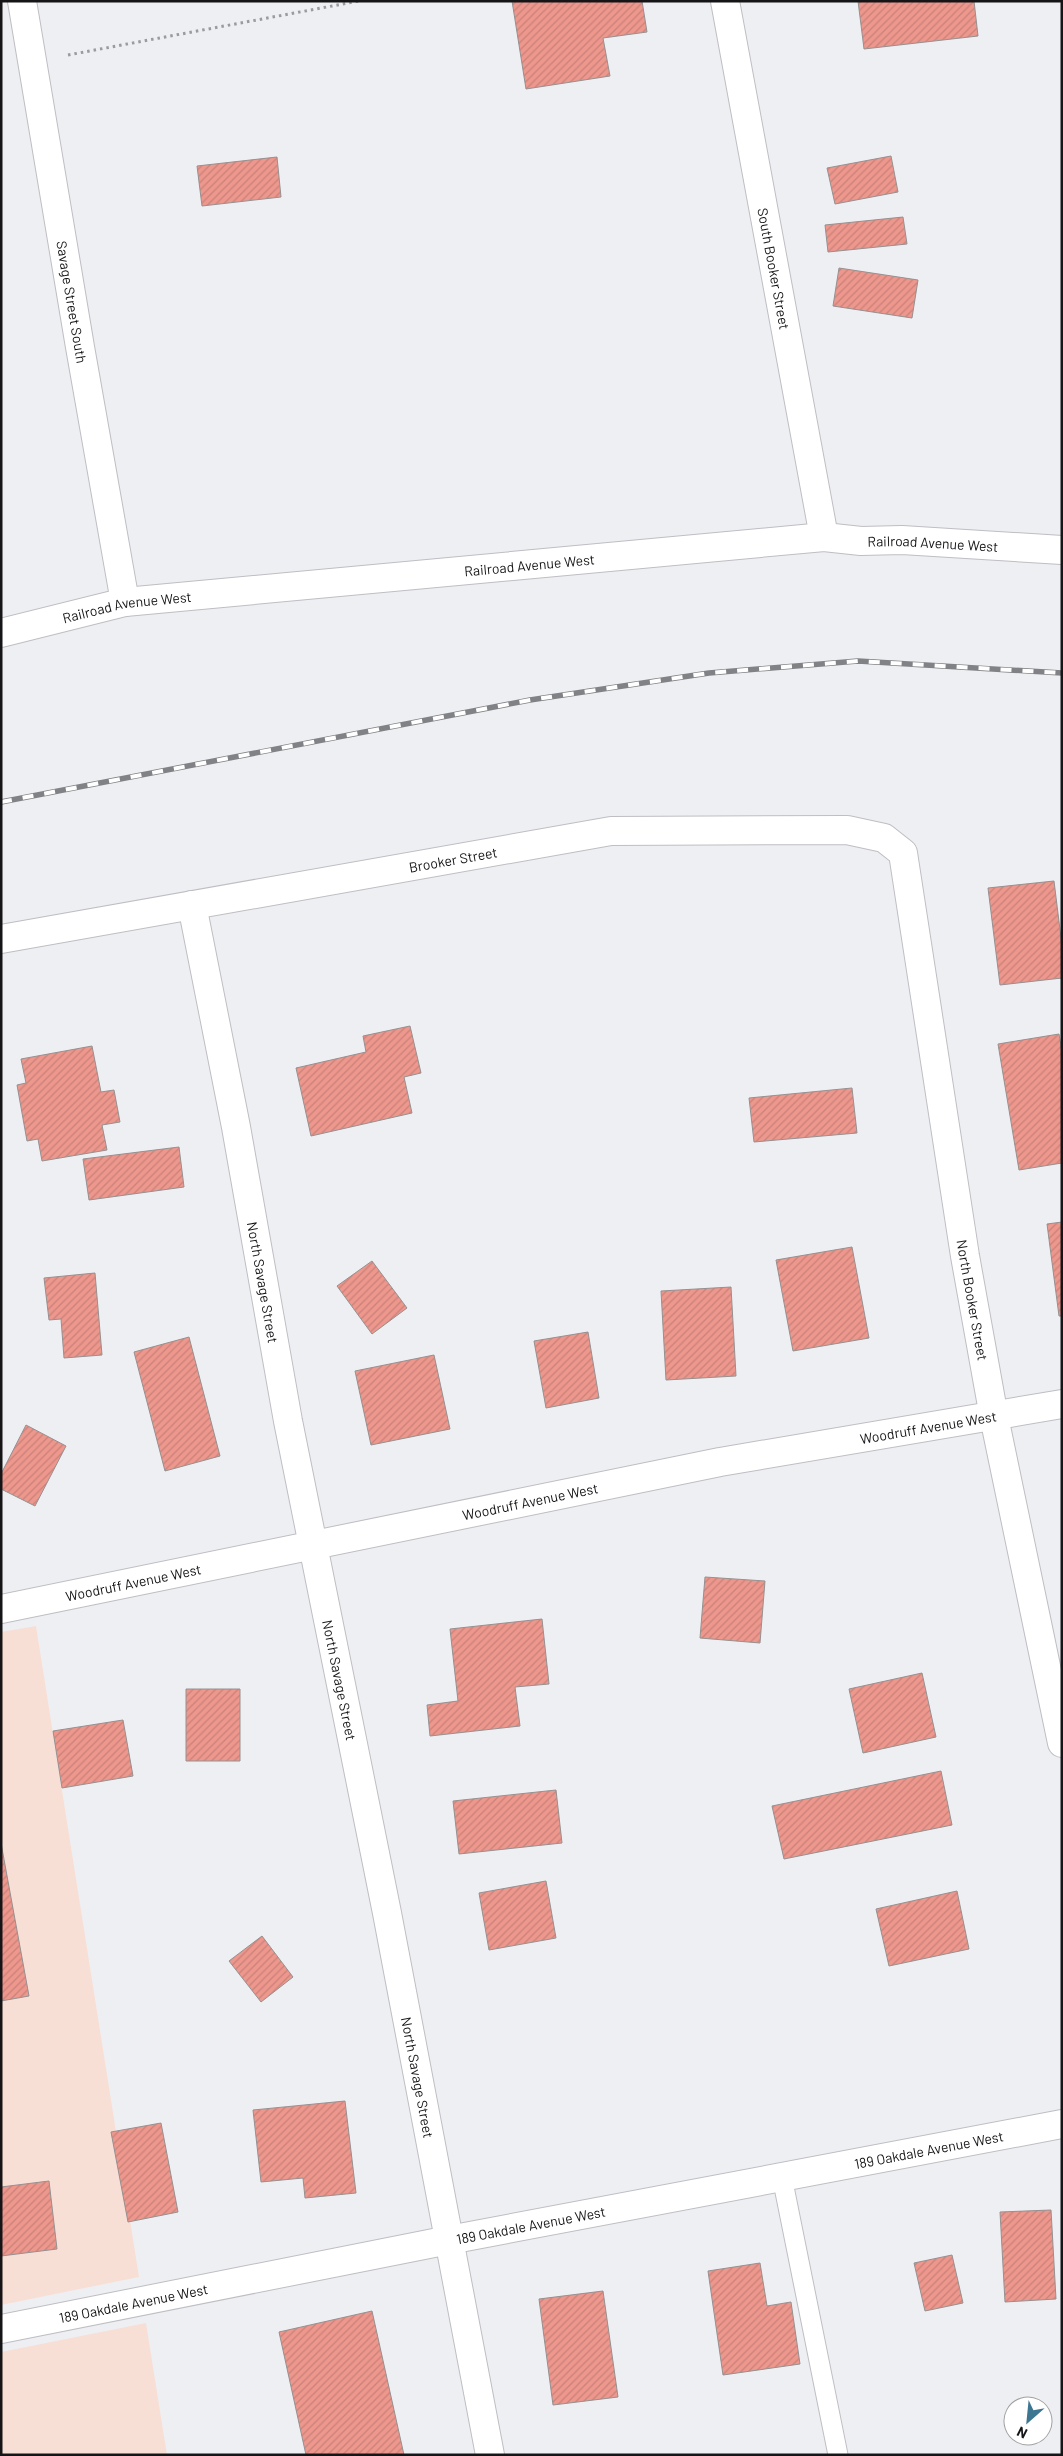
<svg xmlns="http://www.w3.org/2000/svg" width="1063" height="2456" font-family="Barlow,sans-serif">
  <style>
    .commercial { fill: #f8dfd6 }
    .building { fill: url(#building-hatch); stroke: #969090 }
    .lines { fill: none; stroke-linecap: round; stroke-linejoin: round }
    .lane-casing { stroke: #bebec3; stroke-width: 21 }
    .street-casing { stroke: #bebec3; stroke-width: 30 }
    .path { stroke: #9a9b9e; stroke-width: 3; stroke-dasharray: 2.5 4; stroke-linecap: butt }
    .lane { stroke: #fff; stroke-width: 19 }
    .street { stroke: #fff; stroke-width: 28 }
    .rail-casing { stroke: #818285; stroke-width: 5.5 }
    .rail { stroke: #fff; stroke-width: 4; stroke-dasharray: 11; stroke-linecap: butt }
    .labels { text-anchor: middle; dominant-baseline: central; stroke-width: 4.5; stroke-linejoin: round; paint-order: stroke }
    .street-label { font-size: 14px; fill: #151517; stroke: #fff }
  </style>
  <defs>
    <pattern id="building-hatch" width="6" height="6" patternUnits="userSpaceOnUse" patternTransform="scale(1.25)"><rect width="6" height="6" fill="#ed978d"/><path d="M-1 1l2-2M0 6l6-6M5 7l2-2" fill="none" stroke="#ca8179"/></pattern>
  </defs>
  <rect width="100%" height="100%" fill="#eeeff3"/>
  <path class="commercial" d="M36,1626l103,651 -138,28v-673z
    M146,2323l21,132h-166v-103z"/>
  <path class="building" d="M512,1h130l5,31 -44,6 7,38 -84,13z
    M858,1h116l4,35 -114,13z
    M891,156l7,36 -63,12 -8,-36z
    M277,157l4,40 -79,9 -5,-40z
    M903,217l4,27 -79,8 -3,-27z
    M839,268l79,12 -6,38 -79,-12z
    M1054,881l8,65v32l-62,7 -12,-97z
    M410,1026l11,47 -17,4 8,36 -101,23 -15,-68 70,-16 -3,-16z
    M1059,1034l3,18v111l-43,7 -21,-126z
    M92,1046l9,46 13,-2 6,32 -18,3 5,25 -65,11 -4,-22 -11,2 -10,-56 9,-2 -5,-24z
    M852,1088l5,45 -103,9 -5,-44z
    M179,1147l5,40 -95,13 -6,-41z
    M1062,1222v94h-3l-12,-92z
    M852,1247l17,91 -76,13 -17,-91z
    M372,1261l35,47 -35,26 -35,-48z
    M95,1273l7,82 -38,3 -3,-39 -12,1 -5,-42z
    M731,1287l5,89 -70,4 -5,-89z
    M588,1332l11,66 -53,10 -12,-67z
    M189,1337l31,119 -55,15 -31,-119z
    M434,1355l16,74 -79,16 -16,-74z
    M26,1425l40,21 -31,60 -34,-17v-15z
    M705,1577l60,4 -5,62 -60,-5z
    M542,1619l7,65 -34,3 5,39 -90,10 -3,-31 31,-4 -8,-72z
    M922,1673l14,64 -73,16 -14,-64z
    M186,1689h54v72h-54z
    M123,1720l10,56 -71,12 -9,-57z
    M941,1771l11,54 -168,34 -12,-53z
    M556,1790l6,53 -103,11 -6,-53z
    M1,1843l28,153 -28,5z
    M546,1881l10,57 -67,12 -10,-57z
    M957,1891l12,58 -80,17 -13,-57z
    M262,1936l31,41 -32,25 -32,-41z
    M345,2101l11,92 -51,5 -2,-20 -42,4 -8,-72z
    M161,2123l17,89 -50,10 -17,-90z
    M49,2181l8,68 -56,7v-69z
    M1051,2210l5,89 -51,3 -5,-90z
    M952,2255l11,48 -38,8 -11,-48z
    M760,2263l7,43 24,-4 9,62 -77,11 -15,-104z
    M603,2291l15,106 -65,8 -14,-106z
    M372,2311l32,144h-98l-27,-123z"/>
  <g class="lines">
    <g class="lane-casing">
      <path id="lane" d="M782,2177l56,278"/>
    </g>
    <g class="street-casing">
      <g id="street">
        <path id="s1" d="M22,1l58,346 45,255"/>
        <path id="s2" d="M725,1l99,536"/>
        <path id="s3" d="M1,633l124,-31 699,-65 37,4 41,-1 160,10"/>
        <path id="s4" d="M192,905l44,222 52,294 99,492 103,542"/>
        <path id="s5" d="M1,939l610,-108 236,-1 37,8 19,15 62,403 29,161 68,326"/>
        <path id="s6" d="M1,1609l719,-147 342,-58"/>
        <path id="s7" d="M1,2329l448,-89 613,-116"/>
      </g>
    </g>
    <path class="path" d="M68,55l291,-54"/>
    <use href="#lane" class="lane"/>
    <use href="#street" class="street"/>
    <g class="rail-casing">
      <path id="rail" d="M1,802l529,-102 179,-27 149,-12 204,12"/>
    </g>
    <use href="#rail" class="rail"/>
  </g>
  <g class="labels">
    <g class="street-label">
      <text stroke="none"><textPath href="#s2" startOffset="272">South Booker Street</textPath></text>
      <text stroke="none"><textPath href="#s1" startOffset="305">Savage Street South</textPath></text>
      <text stroke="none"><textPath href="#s3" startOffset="939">Railroad Avenue West</textPath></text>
      <text stroke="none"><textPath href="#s3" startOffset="534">Railroad Avenue West</textPath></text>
      <text stroke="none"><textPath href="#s3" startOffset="129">Railroad Avenue West</textPath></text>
      <text stroke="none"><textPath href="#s5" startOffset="459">Brooker Street</textPath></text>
      <text stroke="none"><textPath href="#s4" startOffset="384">North Savage Street</textPath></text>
      <text stroke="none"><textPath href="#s5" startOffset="1370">North Booker Street</textPath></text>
      <text stroke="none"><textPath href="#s6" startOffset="945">Woodruff Avenue West</textPath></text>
      <text stroke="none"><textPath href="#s6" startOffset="540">Woodruff Avenue West</textPath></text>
      <text stroke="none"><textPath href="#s6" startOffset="135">Woodruff Avenue West</textPath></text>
      <text stroke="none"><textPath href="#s4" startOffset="789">North Savage Street</textPath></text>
      <text stroke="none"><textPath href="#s4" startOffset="1194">North Savage Street</textPath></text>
      <text stroke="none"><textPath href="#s7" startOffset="945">189 Oakdale Avenue West</textPath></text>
      <text stroke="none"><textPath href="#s7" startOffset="540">189 Oakdale Avenue West</textPath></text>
      <text stroke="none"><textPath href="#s7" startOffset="135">189 Oakdale Avenue West</textPath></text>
    </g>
  </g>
  <rect width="1063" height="2456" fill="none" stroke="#151517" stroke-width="5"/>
  <g transform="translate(1028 2421) rotate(207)"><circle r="24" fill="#ffffff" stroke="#a1a1a2"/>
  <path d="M0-4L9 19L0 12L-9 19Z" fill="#3d7690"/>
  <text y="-8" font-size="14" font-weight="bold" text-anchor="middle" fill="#151517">N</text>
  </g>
</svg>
